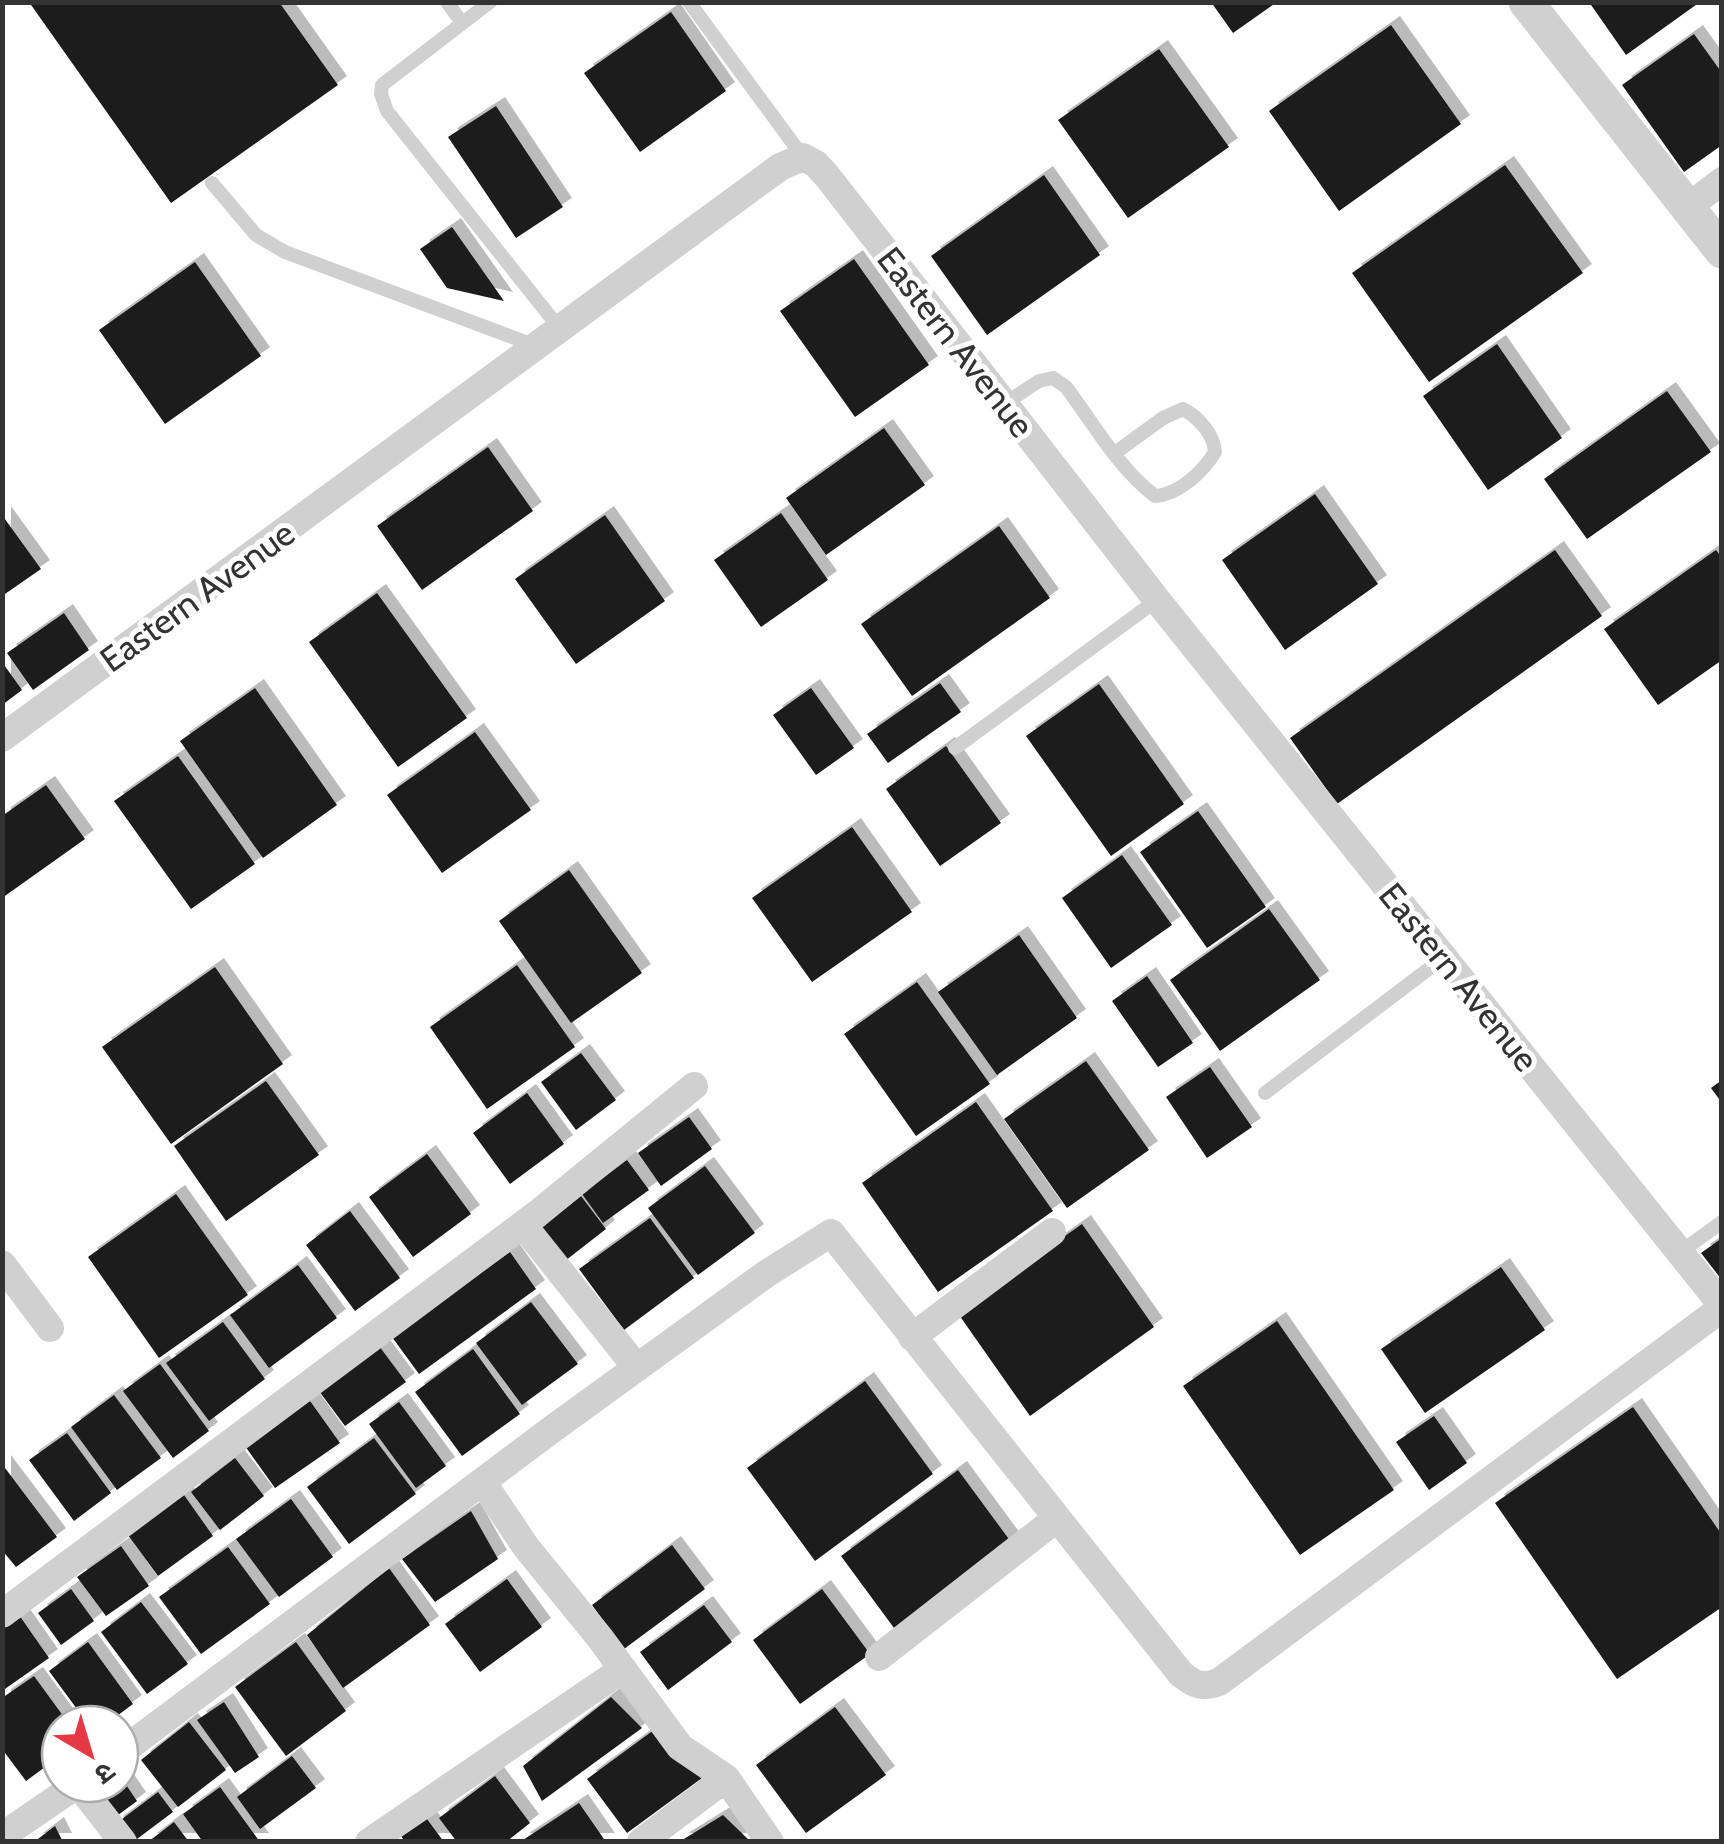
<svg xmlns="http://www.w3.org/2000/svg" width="1724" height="1844" font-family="Cabin,'Noto Sans Devanagari',sans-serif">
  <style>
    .building { fill: #1a1a1a; filter: url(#shadow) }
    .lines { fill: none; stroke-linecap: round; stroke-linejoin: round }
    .service { stroke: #d0d0d0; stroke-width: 14 }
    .minor { stroke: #d0d0d0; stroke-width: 28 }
    .tertiary { stroke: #d0d0d0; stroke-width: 35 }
    .labels { text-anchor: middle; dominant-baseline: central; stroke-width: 10; stroke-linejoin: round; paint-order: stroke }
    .street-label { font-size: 35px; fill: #333; stroke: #fff }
  </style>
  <defs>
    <filter id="shadow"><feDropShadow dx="9" dy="-9" stdDeviation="0" flood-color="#0004"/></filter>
  </defs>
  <rect width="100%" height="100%" fill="#fff"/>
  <path class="building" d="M29,2h250l59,83 -167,118z
    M1211,2h66l-44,31z
    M1589,2h111l-74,53z
    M671,12l55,79 -86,61 -56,-79z
    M1391,25l70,99 -122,87 -70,-100z
    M1694,34l28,39v72l-38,27 -62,-87z
    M1159,49l70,98 -101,71 -70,-98z
    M496,106l67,101 -47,31 -68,-101z
    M1505,165l78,108 -154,109 -77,-109z
    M1044,175l56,80 -113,80 -56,-79z
    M452,227l52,74 -57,-13 -27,-39z
    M854,259l75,106 -74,52 -75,-106z
    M195,262l66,94 -96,68 -66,-94z
    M1497,344l65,94 -74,52 -65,-94z
    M1667,391l44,61 -124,87 -43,-60z
    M884,428l41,57 -99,70 -40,-57z
    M488,447l45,64 -111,79 -45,-64z
    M1315,494l63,90 -93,66 -63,-90z
    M781,513l47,67 -67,47 -47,-67z
    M2,515l39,54 -39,27z
    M605,515l60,86 -89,63 -61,-85z
    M999,526l51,72 -138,98 -51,-72z
    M1555,550l47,66 -265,188 -47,-66z
    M1716,550l6,8v102l-64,45 -54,-76z
    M377,593l90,125 -69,49 -89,-125z
    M64,613l25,37 -56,40 -26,-37z
    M2,662l20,28 -20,15z
    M940,683l21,29 -73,51 -21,-29z
    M1099,684l85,120 -73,52 -85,-120z
    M255,688l82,117 -74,53 -83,-117z
    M811,688l43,60 -38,27 -43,-60z
    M475,732l56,78 -89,63 -55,-78z
    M946,746l55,77 -61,43 -54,-77z
    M178,756l77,108 -64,45 -77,-108z
    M46,785l39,54 -83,59v-82z
    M1198,811l68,96 -59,41 -67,-96z
    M852,827l60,85 -100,70 -60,-84z
    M1122,855l50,70 -61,43 -49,-70z
    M569,870l73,103 -71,50 -72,-102z
    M1269,909l51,71 -100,71 -50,-71z
    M1019,935l58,83 -80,57 -59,-83z
    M517,965l58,82 -88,62 -57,-82z
    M215,967l68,97 -112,80 -69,-97z
    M1147,976l46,67 -35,24 -46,-66z
    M917,982l73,102 -74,52 -72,-102z
    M581,1053l35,47 -40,30 -35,-48z
    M1086,1061l63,89 -82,58 -63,-89z
    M1210,1067l42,60 -45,31 -41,-61z
    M1722,1080v23l-11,-15z
    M266,1081l53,74 -93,66 -52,-75z
    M527,1093l37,51 -54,40 -37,-51z
    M976,1102l77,109 -115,81 -76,-109z
    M689,1117l23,32 -51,37 -23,-33z
    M427,1154l44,60 -58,43 -44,-60z
    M627,1160l22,30 -46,33 -21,-29z
    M705,1166l50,67 -57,42 -50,-67z
    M176,1194l72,101 -89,63 -71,-101z
    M581,1196l25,33 -45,35 -25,-33z
    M350,1211l50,67 -45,33 -49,-66z
    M650,1218l44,60 -70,52 -45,-61z
    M1082,1224l72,103 -124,89 -73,-104z
    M1722,1238v42l-21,-27z
    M510,1252l26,37 -117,85 -27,-37z
    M298,1265l39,53 -68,50 -39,-53z
    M1501,1267l44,63 -120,83 -44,-64z
    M531,1302l47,62 -56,41 -46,-62z
    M1277,1321l117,169 -94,65 -117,-169z
    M223,1322l42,57 -56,42 -43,-58z
    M379,1346l27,36 -61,44 -26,-35z
    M473,1349l47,65 -58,42 -47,-64z
    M160,1364l49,67 -36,27 -50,-67z
    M865,1381l68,93 -118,87 -68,-93z
    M114,1395l47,63 -44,32 -46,-63z
    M310,1401l30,42 -65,45 -30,-42z
    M399,1402l47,64 -30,22 -47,-64z
    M1633,1407l89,128v72l-105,72 -122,-176z
    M1434,1416l33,47 -38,27 -33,-48z
    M67,1433l44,60 -37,28 -45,-61z
    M374,1438l42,56 -67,50 -42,-57z
    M235,1458l29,38 -44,34 -29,-38z
    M2,1464l55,73 -41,30 -14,-17z
    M958,1470l53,72 -117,86 -53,-72z
    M184,1495l29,41 -55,40 -30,-41z
    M291,1499l42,58 -54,40 -43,-58z
    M471,1511l27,48 -63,43 -33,-43z
    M672,1545l33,44 -81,60 -32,-44z
    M121,1546l28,40 -43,30 -29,-39z
    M228,1547l42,57 -69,50 -42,-57z
    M389,1568l41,57 -87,63 -36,-53z
    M507,1579l35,48 -62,45 -35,-48z
    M71,1589l23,32 -33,24 -23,-32z
    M822,1589l48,65 -70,50 -47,-64z
    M141,1602l47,62 -41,30 -46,-62z
    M704,1605l28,37 -64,48 -28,-38z
    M19,1615l30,43 -47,33v-64z
    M88,1642l45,62 -27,20h-18l-39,-53z
    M296,1642l50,69 -60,45 -51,-69z
    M34,1676l35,48h-9v32l-34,25 -24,-32v-51z
    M611,1697l31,31 -100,73 -19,-35z
    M224,1702l35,55 -24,16 -38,-53z
    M835,1707l51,68 -80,58 -50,-68z
    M189,1722l37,48 -48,37 -37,-47z
    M662,1724l40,54 -75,55 -40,-54z
    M292,1756l24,32 -56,41 -23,-32z
    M120,1776l17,25 -27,20 -18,-28 11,-9h17z
    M495,1776l35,47 -24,19h-49l-18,-24z
    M220,1787l40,55h-57l-20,-28z
    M158,1792l15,20 -40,30 -19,-17z
    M579,1803l27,39h-86z
    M424,1815l20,27h-39l-6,-9z
    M723,1815l28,27h-72z
    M174,1822l15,20h-41z
    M55,1826l8,16h-29z"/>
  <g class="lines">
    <path class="service" d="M447,2l15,21
      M490,2l-108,83 -1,9 6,17 173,218
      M689,2l114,155
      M212,183l44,52 29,17 251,94
      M1004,404l35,-23 14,-3 13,9c27,36 53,82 89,109 23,-1 48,-24 60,-44 -1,-18 -17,-35 -32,-43l-20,9 -48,35
      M955,748l202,-148
      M1265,1093l178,-135
      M1679,1253l43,-31"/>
    <path class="minor" d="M1688,207l34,-26
      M2,738l778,-571 23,-10 13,7 11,12 330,424 565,705
      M523,1225l114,143
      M2,1264l48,64
      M912,1337l140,-105
      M483,1483l43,64 74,91 80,109 46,31 44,64
      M2,1614l535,-400 157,-128
      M879,1657l177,-138
      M120,1753l431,-323 215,-156 65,-41 350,441c14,11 21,14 38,8l503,-374
      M78,1784l45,58
      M2,1836l76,-52
      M369,1842l254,-173
      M641,1842l85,-64"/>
    <path class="tertiary" d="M1526,2l196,249"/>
  </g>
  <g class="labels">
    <g class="street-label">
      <text transform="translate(956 342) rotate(52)">Eastern Avenue</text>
      <text transform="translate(197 596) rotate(-36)">Eastern Avenue</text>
      <text transform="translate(1459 977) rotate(51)">Eastern Avenue</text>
    </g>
  </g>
  <rect width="1724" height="1844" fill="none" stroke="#333333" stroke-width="10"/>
  <g transform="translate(90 1754) rotate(142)"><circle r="48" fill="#ffffff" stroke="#adadad" stroke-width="2.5"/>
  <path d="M0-8L18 38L0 25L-18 38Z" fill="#e63946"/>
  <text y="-15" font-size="28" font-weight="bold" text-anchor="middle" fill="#333333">उ</text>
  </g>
</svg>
